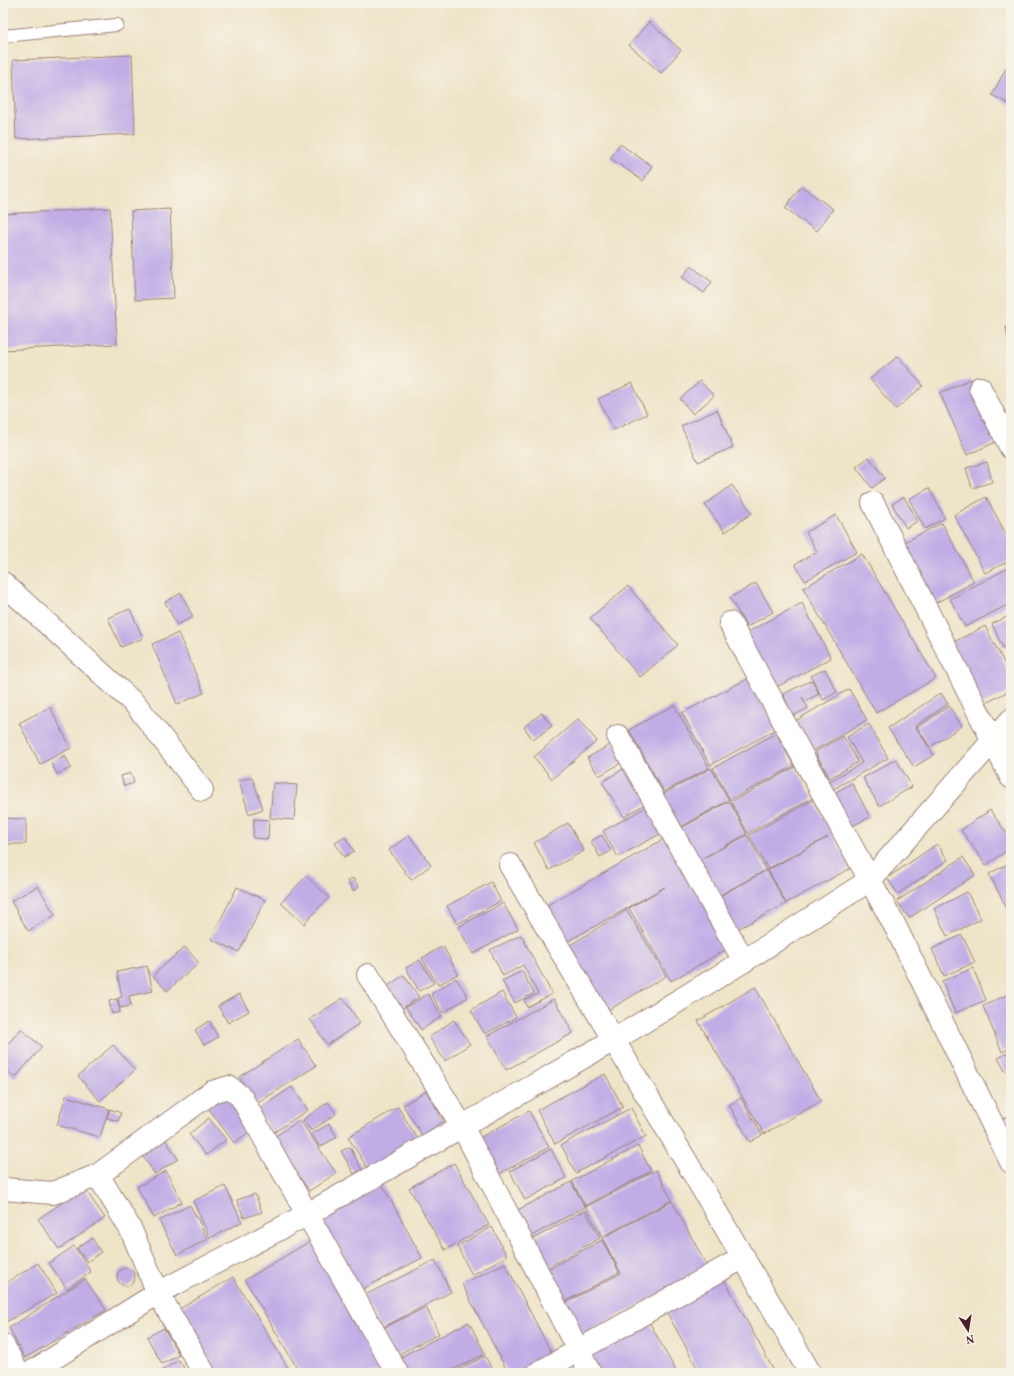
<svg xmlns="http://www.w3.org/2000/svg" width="1014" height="1376" font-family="Vollkorn,serif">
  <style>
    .building { fill: #c0ade6 }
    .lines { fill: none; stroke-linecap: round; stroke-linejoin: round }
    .service-casing { stroke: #9c8279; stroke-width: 14 }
    .minor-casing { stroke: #9c8279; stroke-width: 24 }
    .tertiary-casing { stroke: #9c8279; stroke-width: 24 }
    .service { stroke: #fff; stroke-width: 12 }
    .minor { stroke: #fff; stroke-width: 22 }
    .tertiary { stroke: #fff; stroke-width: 22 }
  </style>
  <rect width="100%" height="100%" fill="#f7f3e8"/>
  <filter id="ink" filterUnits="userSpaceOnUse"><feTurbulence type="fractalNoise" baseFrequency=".025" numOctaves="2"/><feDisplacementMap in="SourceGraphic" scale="8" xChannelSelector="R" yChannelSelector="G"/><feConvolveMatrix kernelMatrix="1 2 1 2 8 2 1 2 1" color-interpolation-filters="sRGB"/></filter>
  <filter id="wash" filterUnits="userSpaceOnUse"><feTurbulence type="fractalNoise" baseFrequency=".012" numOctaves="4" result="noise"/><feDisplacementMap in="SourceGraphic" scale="16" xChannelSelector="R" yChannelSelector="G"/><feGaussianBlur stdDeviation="0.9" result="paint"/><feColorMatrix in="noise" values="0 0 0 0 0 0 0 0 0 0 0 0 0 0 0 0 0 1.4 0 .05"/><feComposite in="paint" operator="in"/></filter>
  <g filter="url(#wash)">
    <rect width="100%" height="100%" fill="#eee4c7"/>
    <g id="blocks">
      <path class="building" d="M649,22l32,28 -20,23 -32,-28z
        M132,55l3,79 -119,5 -3,-79z
        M1006,68l5,3v34l-19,-10z
        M620,144l32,22 -9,15 -33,-23z
        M801,186l32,23 -16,22 -32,-23z
        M110,208l7,136 -114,6v-136z
        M170,209l4,89 -39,2 -4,-89z
        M691,266l21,16 -8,11 -22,-16z
        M1006,327h5v25h-1z
        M898,356l25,30 -27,23 -26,-30z
        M971,379l27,62 -31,14 -27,-62z
        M700,381l14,15 -21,18 -13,-15z
        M632,383l15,31 -33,16 -16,-31z
        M717,410l16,37 -35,15 -17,-36z
        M869,457l16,21 -13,10 -16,-21z
        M987,462l5,20 -20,6 -6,-20z
        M732,485l20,28 -27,19 -20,-27z
        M929,488l16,30 -20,11 -16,-30z
        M904,497l14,24 -12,7 -14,-24z
        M986,497l25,46v17l-26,13 -31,-58z
        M836,515l21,37 -52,29 -10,-17 22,-12 -11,-20z
        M942,523l32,59 -42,23 -33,-60z
        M862,554l74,124 -60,35 -73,-125z
        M1008,568l3,5v30l-46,24 -15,-28z
        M756,583l17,29 -26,15 -17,-29z
        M628,586l50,59 -38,32 -50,-59z
        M181,593l12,24 -16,8 -12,-23z
        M802,603l29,55 -58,31 -29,-55z
        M130,609l13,29 -22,9 -13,-29z
        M1011,615v30l-8,3 -11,-24z
        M985,626l26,50v14l-31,16 -32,-61z
        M178,633l26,60 -27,11 -25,-60z
        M825,669l12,23 -14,8 -12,-24z
        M749,678l28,51 -67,36 -28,-52z
        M812,680l7,14 -14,7 -3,-4 6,11 -15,8 -10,-22z
        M849,689l18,31 -59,34 -18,-30z
        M941,693l7,11 -33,22 19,29 -20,12 -26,-39z
        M674,705l35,63 -45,24 -35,-62z
        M949,706l13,20 -32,21 -13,-20z
        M50,707l21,41 -31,16 -21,-41z
        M542,713l10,13 -19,14 -9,-13z
        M578,719l19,22 -45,38 -18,-22z
        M869,724l19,34 -58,33 -19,-33 5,-2 14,25 32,-18 -15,-26z
        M776,733l18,33 -64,34 -17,-32z
        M843,736l15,26 -28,16 -15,-26z
        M615,742l11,18 -27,16 -12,-18z
        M65,755l6,13 -14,6 -6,-11z
        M896,759l16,28 -33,19 -16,-28z
        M628,766l22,35 -26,16 -22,-35z
        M795,767l18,31 -65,35 -17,-31z
        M711,768l18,32 -55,31 -18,-33z
        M131,773l3,10 -10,3 -3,-10z
        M252,777l11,32 -14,5 -10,-33z
        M273,783l24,2 -3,35 -24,-2z
        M852,783l18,34 -22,11 -17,-33z
        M813,800l38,68 -65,35 -18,-33 60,-33 -60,32 -19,-34z
        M729,801l18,33 -55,30 -18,-32z
        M652,804l15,26 -49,27 -15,-26z
        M990,810l21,29v9l-25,17 -25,-35z
        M3,818l23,1v25h-23z
        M254,819l15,1 -1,19 -15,-1z
        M568,823l16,28 -35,19 -15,-27z
        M409,835l22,30 -20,15 -22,-30z
        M602,835l9,16 -11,6 -9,-16z
        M747,835l19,35 -55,30 -19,-36z
        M669,836l63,110 -61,35 -42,-73 36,-21 -102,57 -21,-36z
        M345,837l9,14 -10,6 -9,-14z
        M937,844l11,16 -50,34 -11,-16z
        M963,857l12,18 -66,43 -12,-17z
        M1011,862v54l-22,-42z
        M767,870l19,34 -56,29 -18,-33z
        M306,876l23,21 -25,27 -23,-21z
        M353,878l6,9 -6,4 -6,-10z
        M491,882l10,19 -44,23 -10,-18z
        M38,886l17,29 -27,16 -17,-30z
        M237,887l28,13 -26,52 -28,-13z
        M967,892l14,27 -34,17 -13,-27z
        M503,903l15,26 -45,25 -15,-27z
        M627,910l39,66 -59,35 -40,-64z
        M521,935l31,59 -25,13 -3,-7 14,-6 -15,-29 -20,11 -13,-26z
        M962,935l13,27 -31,14 -12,-27z
        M443,946l15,28 -20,11 -16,-27z
        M185,947l14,16 -32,28 -14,-16z
        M420,960l14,23 -15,8 -13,-23z
        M147,966l6,25 -24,5 2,10 -11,2 -2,-10 4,-1 -5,-25z
        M973,968l13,32 -31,13 -13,-32z
        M522,971l12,22 -19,10 -13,-22z
        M404,975l15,22 -19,13 -15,-22z
        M456,978l12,19 -25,16 -12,-19z
        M755,987l66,114 -57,33 -66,-113z
        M502,992l14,25 -31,17 -14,-24z
        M239,994l10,17 -21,12 -10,-17z
        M428,994l14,22 -21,14 -15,-23z
        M1009,994l2,5v49l-9,4 -19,-46z
        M343,998l17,25 -33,22 -17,-26z
        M117,999l3,13 -8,2 -3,-13z
        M554,999l19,34 -67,37 -19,-34z
        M454,1020l16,24 -25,17 -16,-24z
        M209,1021l9,16 -14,8 -9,-15z
        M21,1029l21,18 -27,31 -12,-11v-18z
        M298,1039l18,27 -60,38 -17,-27z
        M113,1045l22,25 -35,31 -22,-25z
        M1011,1051v17l-6,3 -7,-13z
        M605,1074l18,33 -68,37 -18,-34z
        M292,1087l16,23 -35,23 -16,-23z
        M426,1091l18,30 -22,14 -19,-30z
        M227,1092l27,36 -20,15 -27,-37z
        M66,1096l43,13 -9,28 -43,-12z
        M741,1098l21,37 -12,7 -21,-37z
        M328,1102l8,12 -25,17 -8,-11z
        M398,1107l23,37 -50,30 -23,-37z
        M631,1108l15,28 -70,37 -15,-28z
        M110,1109l11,4 -3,8 -11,-3z
        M529,1111l20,36 -50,27 -20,-36z
        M1011,1114v28l-12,-21z
        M209,1118l17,22 -20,15 -17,-21z
        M300,1120l36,53 -27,18 -36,-53z
        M329,1124l8,13 -17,10 -8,-13z
        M163,1136l15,23 -23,15 -15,-22z
        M638,1146l13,25 -66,35 -13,-25z
        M350,1147l12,23 -8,4 -13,-23z
        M551,1149l15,29 -41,22 -15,-29z
        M454,1163l35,62 -44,25 -36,-62z
        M656,1170l16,30 -70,37 -16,-30z
        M166,1171l16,31 -28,16 -17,-31z
        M571,1182l14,25 -61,33 -14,-26z
        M382,1184l40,74 -65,34 -40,-74z
        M225,1186l17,36 -32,16 -17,-37z
        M84,1188l21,30 -46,31 -21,-30z
        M255,1194l7,18 -18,6 -7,-18z
        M672,1201l36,67 -132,70 -17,-32 62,-33 -19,-35z
        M190,1205l18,34 -31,16 -18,-34z
        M585,1210l15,28 -59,33 -15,-28z
        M492,1227l15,29 -35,19 -15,-29z
        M92,1238l9,14 -14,10 -10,-14z
        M312,1240l79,133h-91l-55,-93z
        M602,1240l17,32 -60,33 -18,-32z
        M74,1246l17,26 -24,17 -18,-26z
        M435,1260l16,32 -71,37 -17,-33z
        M38,1263l19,30 -51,29 -3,-5v-32z
        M505,1263l47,91 -37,19h-7l-46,-89z
        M117 1277a9 9 0 1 1 18 0a9 9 0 1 1-18 0Z
        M722,1275l53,98h-75l-36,-66z
        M233,1277l58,96h-82l-36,-60z
        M85,1279l21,31 -81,48 -16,-30z
        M426,1307l13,27 -44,22 -13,-27z
        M647,1318l30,55h-80l-11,-21z
        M469,1322l16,32 -39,19h-40l-8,-15z
        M164,1328l15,27 -17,9 -15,-27z
        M485,1356l9,17h-42z
        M179,1360l8,13h-29z
        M571,1368l3,5h-12z"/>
    </g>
  </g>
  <g filter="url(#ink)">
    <use href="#blocks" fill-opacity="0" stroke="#9c8279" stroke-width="1"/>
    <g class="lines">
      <g class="service-casing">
        <path id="service" d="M3,36l114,-11"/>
      </g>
      <g class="minor-casing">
        <path id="minor" d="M980,388l31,60
          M873,503l138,274
          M3,583l134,123 65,84
          M730,623l166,305 115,234
          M618,736l126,225
          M510,865c99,170 203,337 300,508
          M368,975l94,151 128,247
          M98,1175l33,55 27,63 46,80
          M3,1189l50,4 45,-18 114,-83 17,-5 12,10 156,276
          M3,1345l15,28
          M538,1373l206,-116"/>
      </g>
      <g class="tertiary-casing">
        <path id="tertiary" d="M30,1373l128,-80 150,-79 304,-173 132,-80 126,-81 141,-160"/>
      </g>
      <use href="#service" class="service"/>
      <use href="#minor" class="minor"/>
      <use href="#tertiary" class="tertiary"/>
    </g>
  </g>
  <rect width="1014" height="1376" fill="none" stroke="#f7f3e8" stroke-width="16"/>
  <g transform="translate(968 1330) rotate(168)" stroke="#f7f3e8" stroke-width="3" paint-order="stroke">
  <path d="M0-3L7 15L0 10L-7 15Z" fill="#4a1f2b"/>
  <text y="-6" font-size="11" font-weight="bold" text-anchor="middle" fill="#4a1f2b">N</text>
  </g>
</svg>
